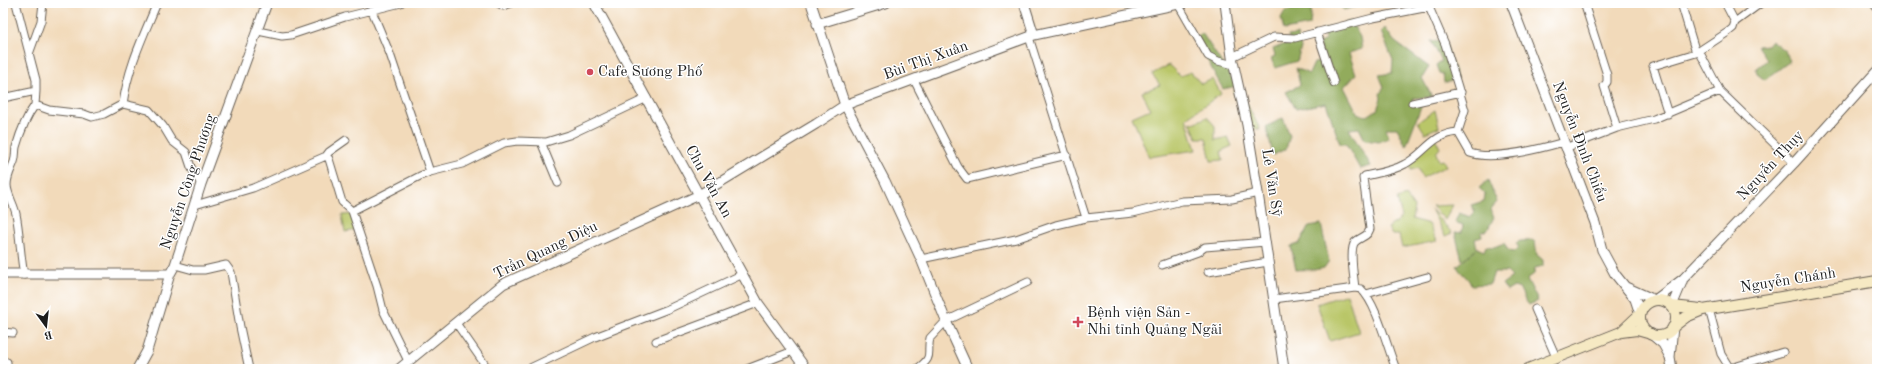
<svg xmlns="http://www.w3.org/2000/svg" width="1880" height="372" font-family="'Old Standard TT',serif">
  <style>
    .green { fill: #b9c668; stroke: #6a7142 }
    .forest { fill: #92ab5c; stroke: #57643c }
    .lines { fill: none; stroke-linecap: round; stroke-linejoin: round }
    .minor-casing { stroke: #675e53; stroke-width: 9 }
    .tertiary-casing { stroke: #675e53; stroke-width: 11 }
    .secondary-casing { stroke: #675e53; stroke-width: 12 }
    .minor { stroke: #fff; stroke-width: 7 }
    .tertiary { stroke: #fff; stroke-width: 9 }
    .secondary { stroke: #f6e9c3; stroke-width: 10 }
    .poi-dot { fill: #d1495b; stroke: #fff; stroke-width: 1.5 }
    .labels { text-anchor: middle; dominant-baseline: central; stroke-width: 3; stroke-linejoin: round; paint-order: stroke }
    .street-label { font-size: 15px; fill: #1c1c1c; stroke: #fff }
    .poi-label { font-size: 15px; fill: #1c1c1c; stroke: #fff; text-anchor: start }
  </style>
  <rect width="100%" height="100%" fill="#fff"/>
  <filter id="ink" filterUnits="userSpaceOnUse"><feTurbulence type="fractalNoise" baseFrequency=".025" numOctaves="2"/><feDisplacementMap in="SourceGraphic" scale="8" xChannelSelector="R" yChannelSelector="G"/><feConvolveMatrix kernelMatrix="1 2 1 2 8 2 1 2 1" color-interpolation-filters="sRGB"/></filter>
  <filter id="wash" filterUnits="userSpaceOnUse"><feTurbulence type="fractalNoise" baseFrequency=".012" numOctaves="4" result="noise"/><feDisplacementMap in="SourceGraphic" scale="16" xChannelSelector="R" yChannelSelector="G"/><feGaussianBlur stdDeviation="0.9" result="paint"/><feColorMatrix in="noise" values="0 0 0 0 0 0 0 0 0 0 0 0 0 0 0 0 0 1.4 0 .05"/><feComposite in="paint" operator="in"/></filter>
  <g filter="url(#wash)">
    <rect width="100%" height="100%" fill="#f2daba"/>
    <path class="green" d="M1169,65l11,11 11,-4 10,12 12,-5 8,15 -35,24 10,32 -47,7 -17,-40 18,-8 -8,-17 18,-7 -8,-11z
      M1239,89l21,40 -14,-1 -2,-13 -11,-24z
      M1435,110l4,17 -14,6 -7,-11z
      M1207,117l8,9v14l13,-3 4,9 -11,5 2,9 -12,1 -5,-23h-9l-7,-16 4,1z
      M1435,138l5,10 -4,5 3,8 4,-1 3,6 -24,12 -4,-10 -7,2 -3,-8z
      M1406,196l8,11 -2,12 17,5 8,17 -35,7 -3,-13h-7l-4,-7 14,-11 -5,-18z
      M1453,205l-8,15 -13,-14z
      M1431,209l21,24 -7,3z
      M356,214l1,16 -12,2 -3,-17z
      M1347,294l12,38 -29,9 -13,-37z"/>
    <path class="forest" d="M1336,3h35l-27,7z
      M1312,4l-2,21 -26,5 -3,-12 4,-7z
      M1351,21l9,16 2,12 -13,4 7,21 -12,13 14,27 9,2 10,-6 4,-12 -1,-4 4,-7 -5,-12 13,-2 1,-13 -12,-28 4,-4 9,13 35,26 -7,11 10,19 -19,1v6h9l-16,42 -9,-18h-11l3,10 -10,4 -14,-2 -6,-12 -10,1 22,37 -11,3 -14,-25h-6l-14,-41 -30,6 -10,-17 14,-7 -4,-17 13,6 5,-11 9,-2 -4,-18 7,-3 -5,-10z
      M1202,33l35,53 -14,3 -28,-51z
      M1297,35l4,13 -4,13 -22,7 -4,-10 4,-2 -2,-7 17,-7 -2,-6z
      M1771,40l14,11 5,10 -25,19 -8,-6 -1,-5 11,-9 -10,-14 10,-1z
      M1431,41h14l12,38 -13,4 -1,-9 -4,-1 -3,-8 6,-4z
      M1283,118l7,18 -4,13 -13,6 -7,-28z
      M1488,180l9,22 -7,8 4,7 -7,14 -6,1 1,5 -7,2 2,9 7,3 2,-5 8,1 10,-4 3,6 5,3 7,-4 -3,-5c6,-4 10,-1 16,-3l3,2 2,13 6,5v6l-8,2 -1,6 -7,5 11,22 -9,4 -4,-5 -5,-11 -6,-2 -7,4 -5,-7 10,-7 -5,-5h-13l-4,12 -19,1c-3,-9 -11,-11 -14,-19l19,-16 -14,10 -7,-27 7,-1 1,-7 -8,-3 4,-9 11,4 5,-5 -4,-7 13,-4 1,-7 -6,-6z
      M1321,224l8,37 -5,7c-10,3 -18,1 -28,2l-5,-24 8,-2 10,-18z"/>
  </g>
  <g filter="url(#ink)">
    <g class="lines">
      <g class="minor-casing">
        <path id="minor" d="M498,3l5,3 9,-3
          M1584,3l23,72v7l-3,4 13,42
          M1681,3l15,50
          M1725,3l10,19
          M1873,3l4,5
          M1178,4l30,52 10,5 16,4
          M372,11l18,43 40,118
          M258,31l24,5 9,-1 54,-18 56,-14
          M1317,32l17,51
          M1029,37l57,181
          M1699,51l21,40
          M29,54l12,-33 2,-18
          M1232,57l42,-20 21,1 78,-20 56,-11 16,37 20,66 -7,22
          M914,80l44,87 9,12 100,-24
          M36,91l-1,14 14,5 35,4 8,3 12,-3 19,-10 26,6 14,16 9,15 14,11 5,15 10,17
          M3,98l33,-7v-11l-20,-77
          M1412,103l49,-11
          M123,104c5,-37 20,-67 34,-101
          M1668,114l-15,-48 43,-13 32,-21 5,-4 2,-6 26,-19
          M541,142l17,41
          M1565,148l52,-20 37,-9 66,-28 74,72
          M326,156l3,-4 17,-12
          M195,205l58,-17 73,-32 3,3 13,43 10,9 68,-35 10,-4 32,-8 42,-21 13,-2 29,1 23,-7 78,-37
          M352,211l25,75 6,24 25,51
          M921,259l95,-20 40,-14 30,-7 47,-5 49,-12 50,-2 26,-6
          M175,265l18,5h11l22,-5 5,7 9,55 9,42
          M1162,265l36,-13 7,-5 61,-5
          M1208,272l60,-10
          M24,275c-4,-21 -4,-41 -8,-61 -2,-10 -9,-20 -9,-29 0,-9 4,-15 7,-23 2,-5 1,-10 2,-15 4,-14 10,-30 19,-42
          M1366,294l61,-17
          M1274,299l81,-11
          M1535,309l21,48
          M1709,309l12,45 8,13h5l49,-15
          M456,323l32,46
          M3,332l10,1
          M656,341l102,-38
          M3,361l4,1v7
          M528,369l67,-32 73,-28 75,-35
          M747,369l46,-18
          M917,369c18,-13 9,-15 13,-31l16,-17 82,-39
          M1396,369c-9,-22 -19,-65 -35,-80l-6,-1c-1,-10 -6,-39 0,-46 4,-4 10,-5 13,-9l2,-4 -7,-51 2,-2c13,-3 28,-5 40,-12 20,-10 26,-30 53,-32l12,21c24,8 69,-4 94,-11"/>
      </g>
      <g class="tertiary-casing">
        <path id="tertiary" d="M594,3l164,300 48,66
          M811,3l34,102 40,76 36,78 25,62 22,48
          M1024,3l10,32
          M1225,3l7,54 15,68 11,68 26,176
          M1511,3l84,220 7,27 7,13 6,11 20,25 5,15
          M817,24l69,-21
          M3,274h167
          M1626,287l29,13 28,-21 111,-116 83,-92
          M1672,306l10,-24
          M1651,334l12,10 7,13
          M137,369l10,-18 23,-77 5,-9 26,-81 66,-181
          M399,369l104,-85 196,-89 117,-71 29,-19 189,-70 149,-32
          M1672,369l-2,-12 3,-30"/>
      </g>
      <g class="secondary-casing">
        <path id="secondary" d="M1640 318a18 18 0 1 1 36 0a18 18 0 1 1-36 0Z
          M1672,306l29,3
          M1673,327l13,-10 17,-7 174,-29
          M1621,332l19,-18
          M1528,369l93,-37 16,-2 14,4"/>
      </g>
      <use href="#minor" class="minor"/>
      <use href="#tertiary" class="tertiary"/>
      <use href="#secondary" class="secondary"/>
    </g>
  </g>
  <g class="poi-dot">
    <circle cx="590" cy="72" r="4"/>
    <path d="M1076 316h4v4h4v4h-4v4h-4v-4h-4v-4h4z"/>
  </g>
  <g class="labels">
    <g class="street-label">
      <text transform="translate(926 61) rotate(-20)">Bùi Thị Xuân</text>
      <text transform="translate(1579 142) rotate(69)">Nguyễn Đình Chiểu</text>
      <text transform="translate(1771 166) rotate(-47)">Nguyễn Thụy</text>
      <text transform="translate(189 182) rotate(-71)">Nguyễn Công Phương</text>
      <text transform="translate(708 182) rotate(61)">Chu Văn An</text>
      <text transform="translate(1271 183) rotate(81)">Lê Văn Sỹ</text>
      <text transform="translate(546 251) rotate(-26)">Trần Quang Diệu</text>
      <text transform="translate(1788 281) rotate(-9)">Nguyễn Chánh</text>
    </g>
    <g class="poi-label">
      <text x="598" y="72">Cafe Sương Phố</text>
      <text x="1087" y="313">Bệnh viện Sản -<tspan x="1087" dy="17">Nhi tỉnh Quảng Ngãi</tspan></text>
    </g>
  </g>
  <rect width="1880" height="372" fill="none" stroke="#fff" stroke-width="16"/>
  <g transform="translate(46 326) rotate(165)" stroke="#ffffff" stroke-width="3" paint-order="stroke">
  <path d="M0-3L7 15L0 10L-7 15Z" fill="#1c1c1c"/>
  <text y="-6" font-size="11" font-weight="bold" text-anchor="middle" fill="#1c1c1c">B</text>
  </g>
</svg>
